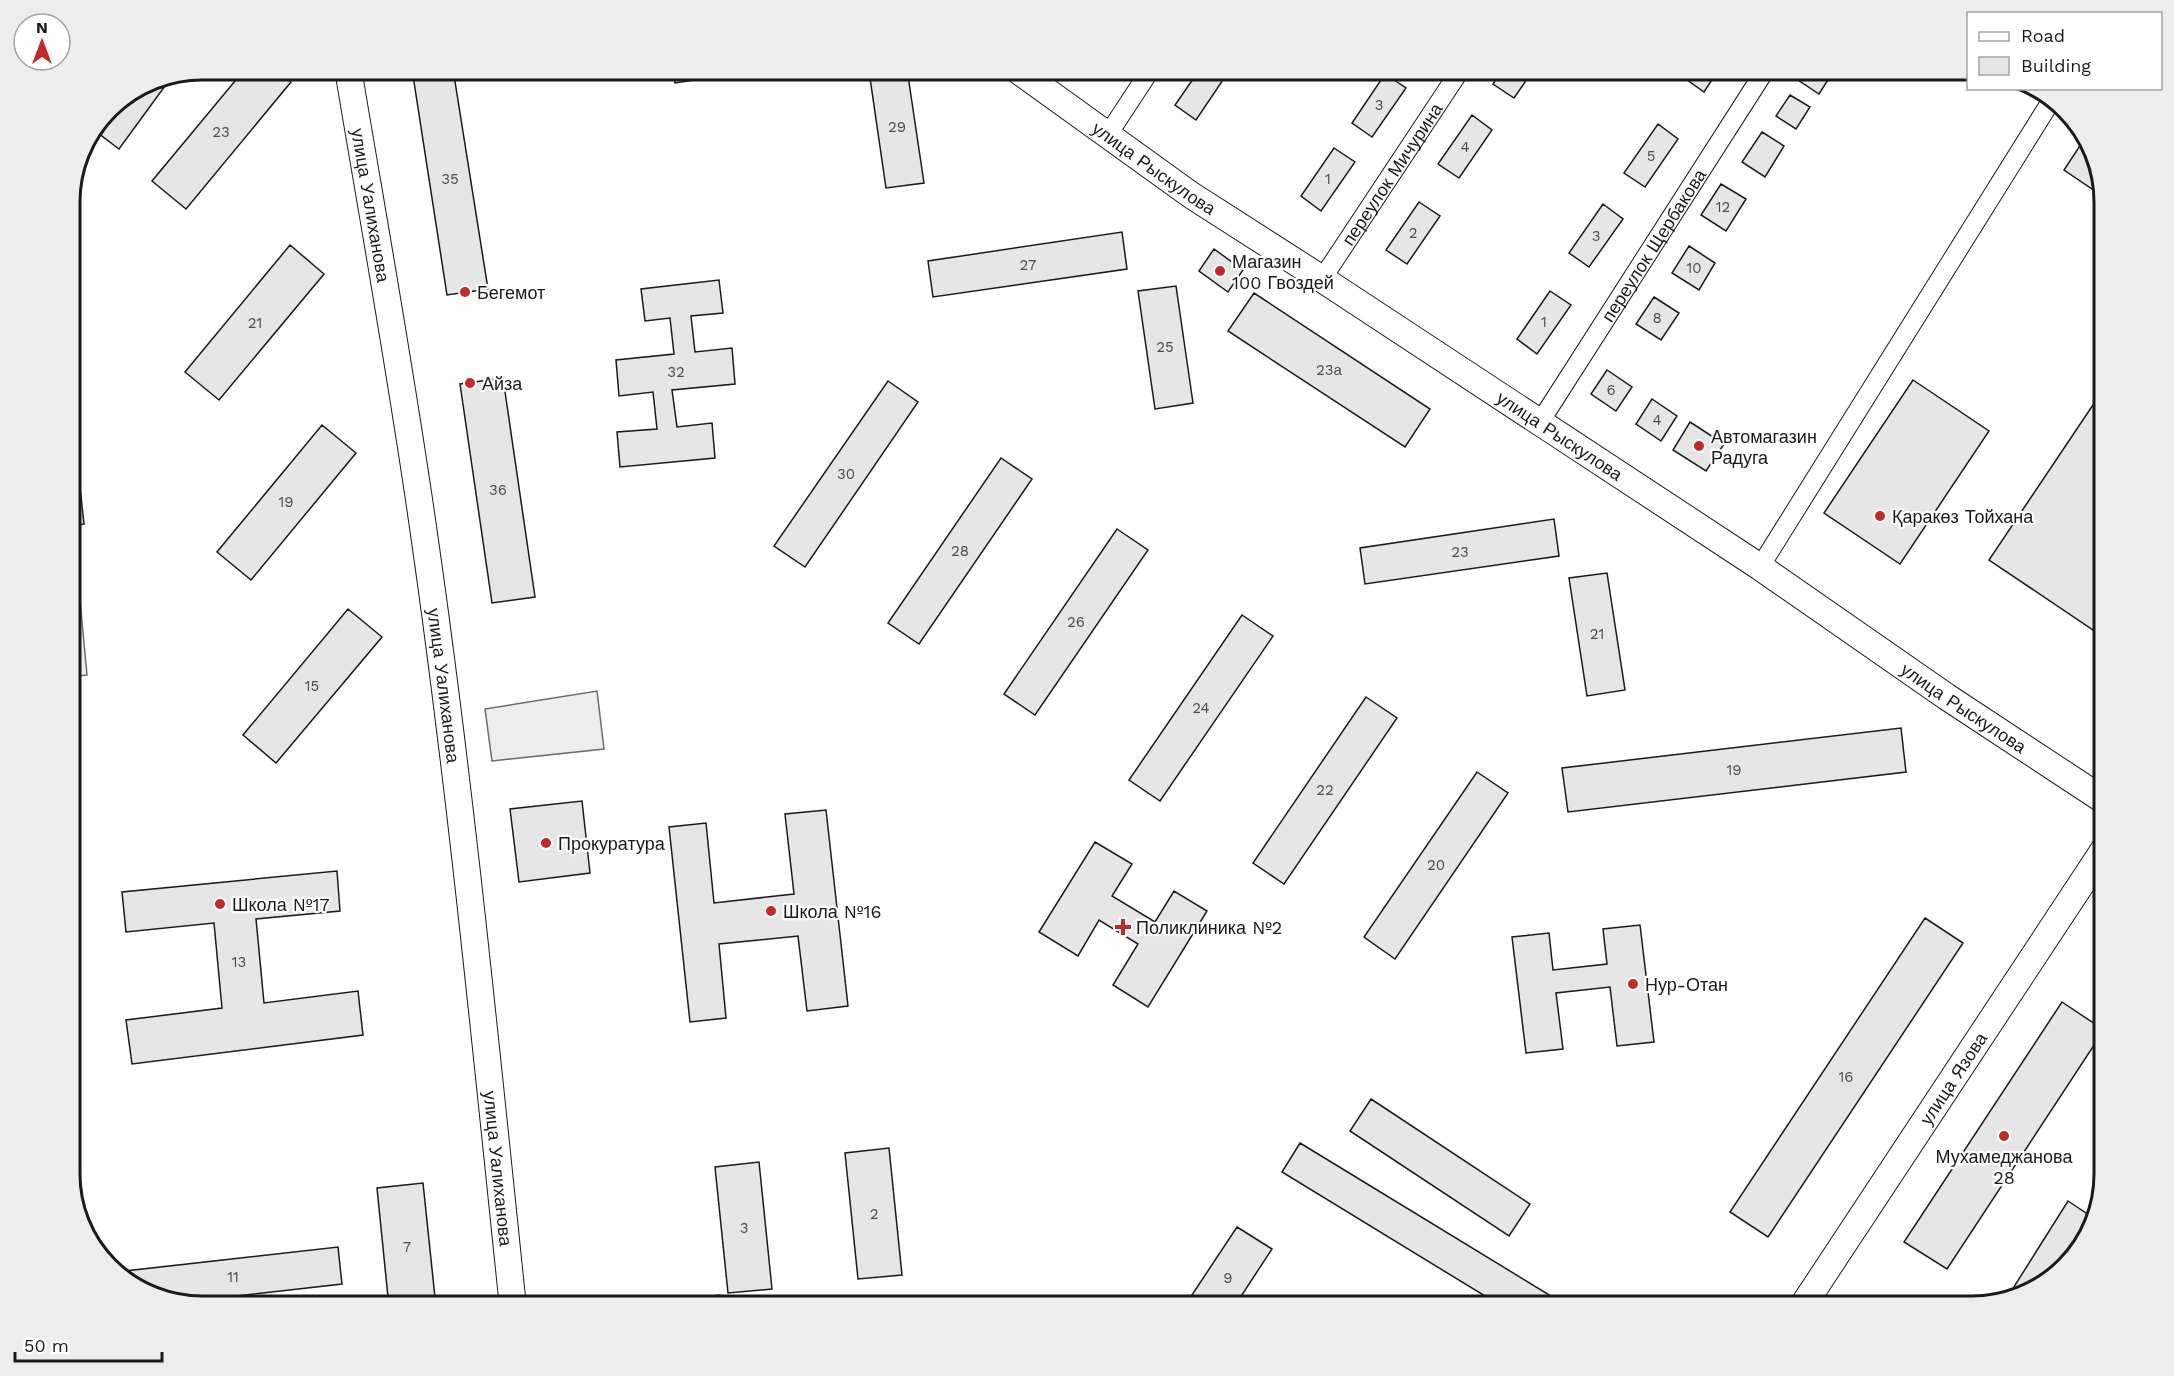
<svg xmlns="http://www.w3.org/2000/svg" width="2174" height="1376" font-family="'Work Sans',sans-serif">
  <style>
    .built { fill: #ededed; stroke: #6a6a6a; stroke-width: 1.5 }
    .building { fill: #e6e6e6; stroke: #1a1a1a; stroke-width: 1.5 }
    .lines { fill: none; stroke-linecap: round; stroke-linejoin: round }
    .street-casing { stroke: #1a1a1a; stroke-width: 20 }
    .secondary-casing { stroke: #1a1a1a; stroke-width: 28 }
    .street { stroke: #fff; stroke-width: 18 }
    .secondary { stroke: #fff; stroke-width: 26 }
    .poi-dot { fill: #c62828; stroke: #fff; stroke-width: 2 }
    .labels { text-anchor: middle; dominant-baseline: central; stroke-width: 4.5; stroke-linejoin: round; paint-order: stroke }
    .number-label { font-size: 15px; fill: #4d4d4d }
    .street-label { font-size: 18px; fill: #1a1a1a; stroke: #fff }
    .poi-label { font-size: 18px; fill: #1a1a1a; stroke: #fff; text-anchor: start }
    .rim { fill: none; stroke: #1a1a1a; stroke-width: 3 }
  </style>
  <rect width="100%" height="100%" fill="#fff"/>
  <path class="built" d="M69,536h5l13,139 -18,2z
    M597,691l7,58 -112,12 -7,-52z"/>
  <path class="building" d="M245,69h30l16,13 -105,127 -34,-28z
    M412,69h41l35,220 -41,6z
    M673,69h96l-94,14z
    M879,69h28l17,114 -38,5 -17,-117z
    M1200,69h26l3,2 -33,49 -21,-15z
    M1503,69h31l-20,29 -21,-14z
    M1689,69h30l-15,23 -21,-15z
    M1805,69h30l-16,25 -21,-14z
    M1385,74l21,14 -34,49 -20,-14z
    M173,75l-54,74 -21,-16 27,-37 26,-17z
    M1790,95l20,12 -14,22 -20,-13z
    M1472,115l20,15 -33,48 -21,-14z
    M1658,124l20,15 -33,48 -21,-14z
    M93,130l5,3 -21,26 2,-9z
    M1762,132l22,14 -19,31 -23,-15z
    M2087,135l15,53 -4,5 -34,-23z
    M1334,148l21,14 -34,49 -20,-15z
    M1721,184l25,15 -20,32 -25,-16z
    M1419,202l21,14 -33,48 -21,-14z
    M1603,204l20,15 -34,48 -20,-14z
    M1122,232l5,37 -194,28 -5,-36z
    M290,245l34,29 -105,126 -34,-28z
    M1689,246l26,17 -16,27 -27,-17z
    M1214,249l29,21 -15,22 -29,-21z
    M719,280l4,33 -32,3 4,36 37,-4 3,36 -63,6 5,37 35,-4 3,35 -95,9 -3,-35 40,-3 -4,-37 -34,4 -3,-36 58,-6 -4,-36 -25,3 -4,-32z
    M1176,286l17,117 -38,6 -17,-118z
    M1550,291l21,14 -34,49 -20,-15z
    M1254,293l176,116 -25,38 -177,-116z
    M1654,297l25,16 -18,27 -25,-16z
    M1607,370l25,17 -16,24 -25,-17z
    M503,378l32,219 -43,6 -32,-219z
    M1913,380l76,51 -89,133 -76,-51z
    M888,381l30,21 -113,165 -31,-21z
    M2105,387v251l-116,-78z
    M1652,399l25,17 -16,25 -25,-17z
    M1690,422l34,22 -18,27 -33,-21z
    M322,425l34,28 -105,127 -34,-28z
    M1001,458l31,21 -113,165 -31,-21z
    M80,487l4,37 -15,2v-38z
    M1554,519l5,37 -194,28 -5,-36z
    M1117,529l31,21 -113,165 -31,-21z
    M1607,573l18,117 -38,6 -18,-118z
    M348,609l34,28 -106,126 -33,-28z
    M1242,615l31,21 -113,165 -31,-21z
    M1366,697l31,21 -113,166 -31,-21z
    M1901,728l5,44 -338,40 -6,-44z
    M1477,772l31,21 -113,166 -31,-22z
    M582,801l8,72 -71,9 -9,-73z
    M826,810l22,196 -41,5 -9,-75 -79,8 7,74 -36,4 -21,-195 37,-4 8,80 80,-9 -9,-80z
    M1095,842l37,22 -20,32 43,26 19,-31 33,20 -59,96 -35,-22 25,-41 -39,-24 -21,36 -39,-24z
    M337,871l3,40 -84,8 8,84 94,-12 5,44 -231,29 -6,-44 96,-12 -8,-85 -88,9 -4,-40z
    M1925,918l38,25 -195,294 -38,-25z
    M1640,925l14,117 -37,4 -7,-59 -54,6 7,56 -37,4 -14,-116 37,-4 4,37 54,-6 -4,-35z
    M2062,1002l42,28 -157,239 -43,-27z
    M1371,1099l159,105 -21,32 -159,-105z
    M1300,1143l269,164h-66l-221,-135z
    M889,1148l13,127 -44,4 -13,-126z
    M759,1162l13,127 -44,4 -13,-126z
    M423,1183l13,124h-47l-12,-119z
    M2068,1201l24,16 -9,31 -44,41 -32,9z
    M1237,1227l35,22 -38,58h-50z
    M338,1247l4,37 -158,18 -58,-19 -1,-12z
    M720,1295l1,12h-44l-1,-7z
    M1348,1296l17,11h-24z"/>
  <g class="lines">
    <g class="street-casing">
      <g id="street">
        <path d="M1107,136l44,-67"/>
        <path id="s1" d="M1322,279l139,-210"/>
        <path id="s2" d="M1540,422l226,-353"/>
        <path d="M1760,567l293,-469"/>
      </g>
    </g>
    <g class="secondary-casing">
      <g id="secondary">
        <path id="s3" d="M348,69c26,155 54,309 76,465 37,257 62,515 89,773"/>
        <path id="s4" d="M1016,69l175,126 131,84 438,288 187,130 158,104"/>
        <path id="s5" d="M1802,1307l303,-459"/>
      </g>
    </g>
    <use href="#street" class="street"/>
    <use href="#secondary" class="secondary"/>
  </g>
  <g class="poi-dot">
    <circle cx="1220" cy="271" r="6"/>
    <circle cx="465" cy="292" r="6"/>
    <circle cx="470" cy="383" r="6"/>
    <circle cx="1699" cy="446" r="6"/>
    <circle cx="1880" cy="516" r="6"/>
    <circle cx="546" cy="843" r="6"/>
    <circle cx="220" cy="904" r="6"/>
    <circle cx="771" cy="911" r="6"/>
    <path d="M1120 918h6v6h6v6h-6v6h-6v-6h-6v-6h6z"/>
    <circle cx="1633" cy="984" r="6"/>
    <circle cx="2004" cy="1136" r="6"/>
  </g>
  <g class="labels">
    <g class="number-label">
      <text x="1379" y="105">3</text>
      <text x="897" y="127">29</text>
      <text x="221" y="132">23</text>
      <text x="1465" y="147">4</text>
      <text x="1651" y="156">5</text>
      <text x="450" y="179">35</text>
      <text x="1328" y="179">1</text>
      <text x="1723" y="207">12</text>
      <text x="1413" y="233">2</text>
      <text x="1596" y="236">3</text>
      <text x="1028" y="265">27</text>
      <text x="1694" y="268">10</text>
      <text x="1657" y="318">8</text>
      <text x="1544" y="322">1</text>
      <text x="255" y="323">21</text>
      <text x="1165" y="347">25</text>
      <text x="1329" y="370">23а</text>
      <text x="676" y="372">32</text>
      <text x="1611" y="390">6</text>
      <text x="1657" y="420">4</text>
      <text x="846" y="474">30</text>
      <text x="498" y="490">36</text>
      <text x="286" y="502">19</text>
      <text x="960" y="551">28</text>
      <text x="1460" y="552">23</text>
      <text x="1076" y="622">26</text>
      <text x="1597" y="634">21</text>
      <text x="312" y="686">15</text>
      <text x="1201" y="708">24</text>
      <text x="1734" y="770">19</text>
      <text x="1325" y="790">22</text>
      <text x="1436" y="865">20</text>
      <text x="239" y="962">13</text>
      <text x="1846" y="1077">16</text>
      <text x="874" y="1214">2</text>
      <text x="744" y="1228">3</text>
      <text x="407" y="1247">7</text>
      <text x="233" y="1277">11</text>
      <text x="1228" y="1278">9</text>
    </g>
    <g class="street-label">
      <text stroke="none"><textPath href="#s4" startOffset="170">улица Рыскулова</textPath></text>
      <text stroke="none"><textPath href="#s1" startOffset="126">переулок Мичурина</textPath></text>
      <text stroke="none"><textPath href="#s3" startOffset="138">улица Уалиханова</textPath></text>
      <text stroke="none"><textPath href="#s2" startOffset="210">переулок Щербакова</textPath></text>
      <text stroke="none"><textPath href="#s4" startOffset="656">улица Рыскулова</textPath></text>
      <text stroke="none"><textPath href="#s3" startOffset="624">улица Уалиханова</textPath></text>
      <text stroke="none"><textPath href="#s4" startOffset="1143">улица Рыскулова</textPath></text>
      <text stroke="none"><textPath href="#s5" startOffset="274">улица Язова</textPath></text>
      <text stroke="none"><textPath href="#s3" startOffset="1110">улица Уалиханова</textPath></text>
    </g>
    <g class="poi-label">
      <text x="1232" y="261">Магазин<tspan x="1232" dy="21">100 Гвоздей</tspan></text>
      <text x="477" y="292">Бегемот</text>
      <text x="482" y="383">Айза</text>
      <text x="1711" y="436">Автомагазин<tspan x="1711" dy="21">Радуга</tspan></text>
      <text x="1892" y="516">Қаракөз Тойхана</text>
      <text x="558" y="843">Прокуратура</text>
      <text x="232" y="904">Школа №17</text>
      <text x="783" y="911">Школа №16</text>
      <text x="1136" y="927">Поликлиника №2</text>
      <text x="1645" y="984">Нур-Отан</text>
      <text x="2004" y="1156" text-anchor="middle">Мухамеджанова<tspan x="2004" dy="21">28</tspan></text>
    </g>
  </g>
  <path d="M0 0H2174V1376H0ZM202 80H1972A122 122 0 0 1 2094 202V1174A122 122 0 0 1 1972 1296H202A122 122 0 0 1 80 1174V202A122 122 0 0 1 202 80Z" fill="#ededed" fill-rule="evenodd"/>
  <path class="rim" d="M202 80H1972A122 122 0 0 1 2094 202V1174A122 122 0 0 1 1972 1296H202A122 122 0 0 1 80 1174V202A122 122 0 0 1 202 80Z"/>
  <rect x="1967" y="12" width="195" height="78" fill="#ffffff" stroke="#a3a3a3" stroke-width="1.5"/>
  <rect x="1979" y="32" width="30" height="9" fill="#ffffff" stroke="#a3a3a3" stroke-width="1.5"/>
  <text x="2021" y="42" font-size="18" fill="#1a1a1a">Road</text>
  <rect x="1979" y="57" width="30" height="18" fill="#e6e6e6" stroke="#a3a3a3" stroke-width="1.5"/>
  <text x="2021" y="72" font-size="18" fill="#1a1a1a">Building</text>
  <g transform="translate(42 42)"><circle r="28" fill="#ffffff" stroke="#a3a3a3" stroke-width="1.5"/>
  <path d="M0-4.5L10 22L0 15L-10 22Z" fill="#c62828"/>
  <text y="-9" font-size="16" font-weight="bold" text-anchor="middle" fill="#1a1a1a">N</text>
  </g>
  <path d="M15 1352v9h147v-9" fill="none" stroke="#1a1a1a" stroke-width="3"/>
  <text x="24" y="1352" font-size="18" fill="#1a1a1a" stroke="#ffffff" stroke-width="4.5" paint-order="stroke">50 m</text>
</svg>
